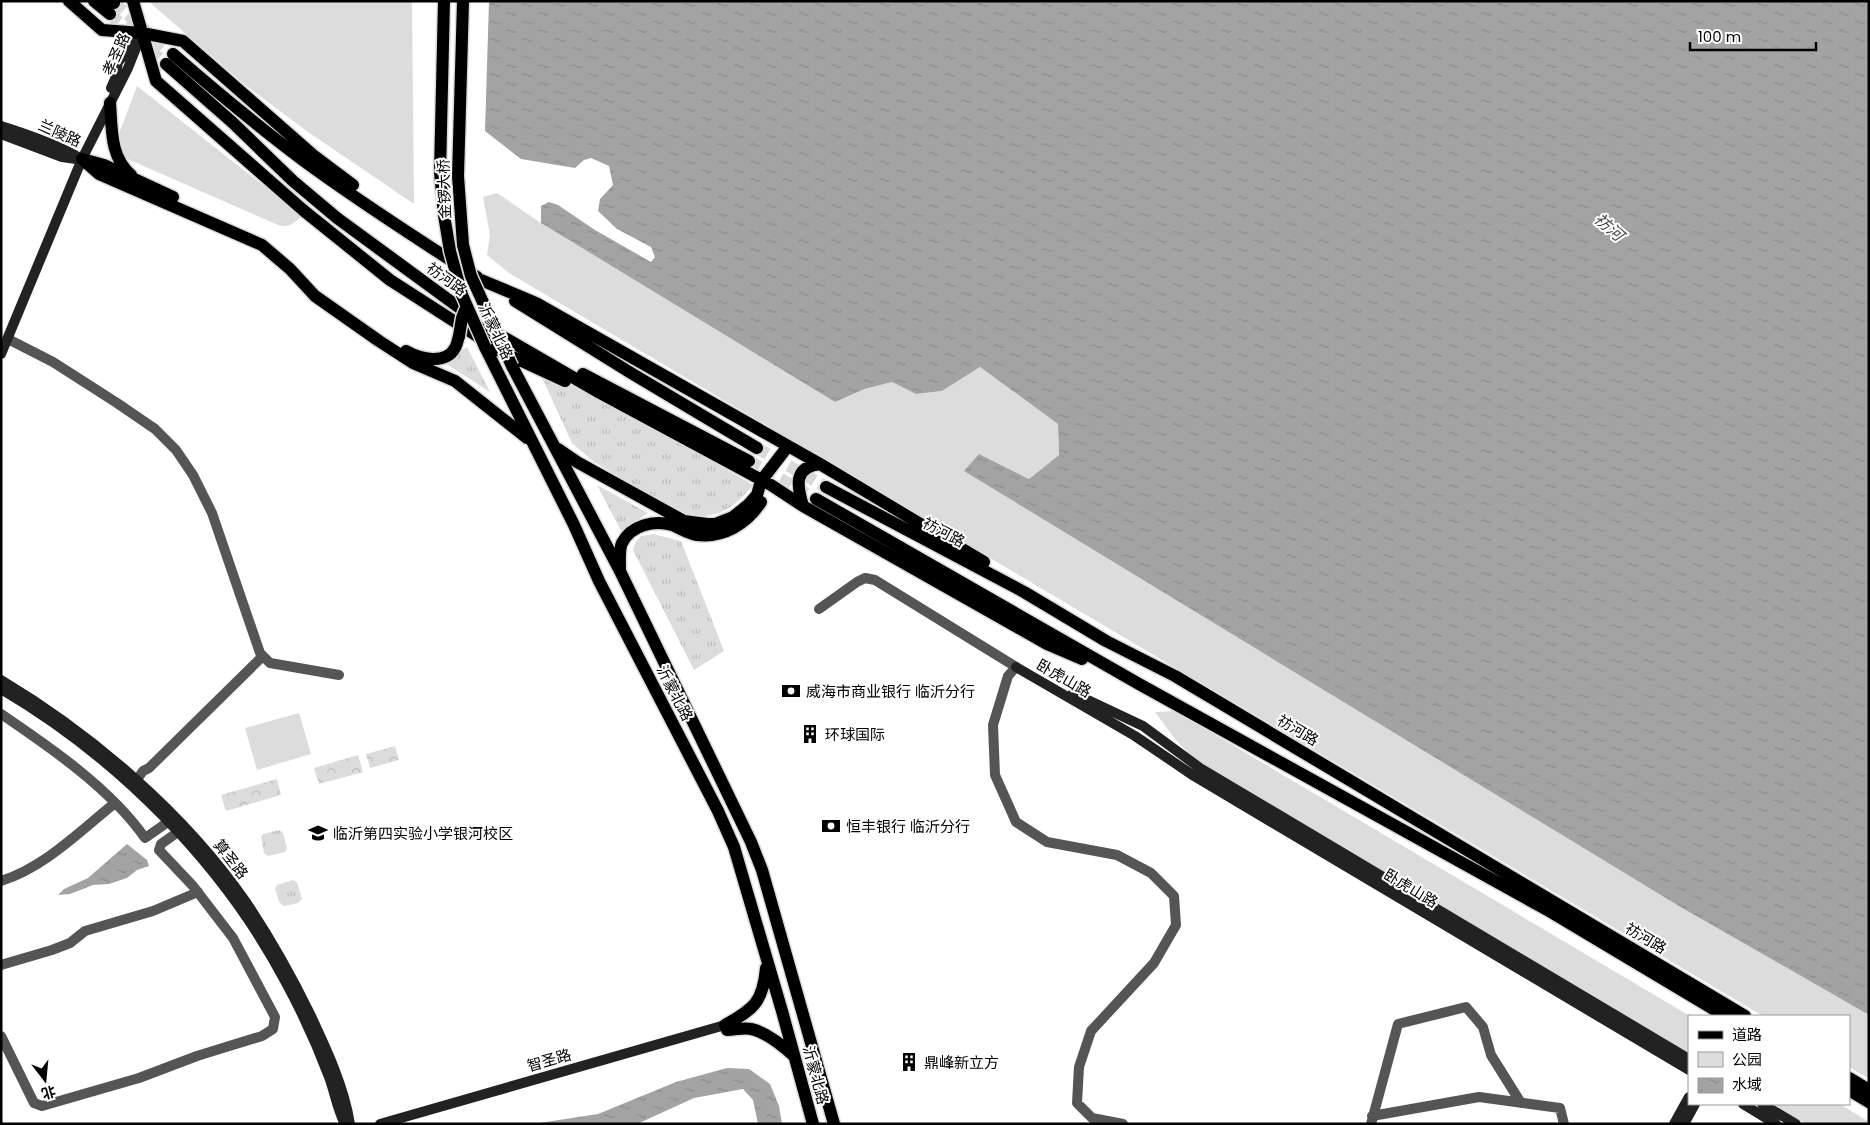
<svg xmlns="http://www.w3.org/2000/svg" width="1870" height="1125" font-family="Poppins,'Noto Sans SC',sans-serif">
  <style>
    .grass { fill: url(#grass-tufts) }
    .forest { fill: url(#forest-crowns) }
    .park { fill: #dcdcdc }
    .water { fill: url(#water-ripples) }
    .lines { fill: none; stroke-linecap: round; stroke-linejoin: round }
    .primary-tunnel { stroke: #d9d9d9; stroke-width: 12; stroke-dasharray: 12 6; stroke-linecap: butt }
    .primary-casing { stroke: #dbdbdb; stroke-width: 15 }
    .street { stroke: #555; stroke-width: 10 }
    .secondary { stroke: #222; stroke-width: 10 }
    .primary { stroke: #000; stroke-width: 12 }
    .primary-bridge-casing { stroke: #dbdbdb; stroke-width: 15; stroke-linecap: butt }
    .primary-bridge { stroke: #000; stroke-width: 12 }
    .labels { text-anchor: middle; dominant-baseline: central; stroke-width: 4; stroke-linejoin: round; paint-order: stroke }
    .street-label { font-size: 15px; fill: #000; stroke: #fff }
    .poi-label { font-size: 15px; fill: #000; stroke: #fff; text-anchor: start }
    .water-label { font-size: 16px; font-style: italic; fill: #444; stroke: #fff }
  </style>
  <defs>
    <pattern id="grass-tufts" width="24" height="20" patternUnits="userSpaceOnUse" patternTransform="scale(1.25)"><rect width="24" height="20" fill="#dcdcdc"/><path d="M3 7l-1-3M5 7V3M7 7l1-3M15 17l-1-3M17 17v-4M19 17l1-3" fill="none" stroke="#bbb"/></pattern>
    <pattern id="forest-crowns" width="20" height="18" patternUnits="userSpaceOnUse" patternTransform="scale(1.25)"><rect width="20" height="18" fill="#dcdcdc"/><path d="M2 6a3 3 0 1 1 6 0M12 15a3 3 0 1 1 6 0" fill="none" stroke="#bbb"/></pattern>
    <pattern id="water-ripples" width="26" height="14" patternUnits="userSpaceOnUse" patternTransform="scale(1.25)"><rect width="26" height="14" fill="#a3a3a3"/><path d="M2 4q2-2 4 0t4 0M15 11q2-2 4 0t4 0" fill="none" stroke="#8b8b8b"/></pattern>
  </defs>
  <rect width="100%" height="100%" fill="#fff"/>
  <path class="grass" d="M467,347l23,45 -45,-29z
    M533,358l220,127c-21,25 -36,35 -69,30l-90,-53 -22,-19z
    M597,485l51,28 -27,18z
    M653,534l28,7 43,110 -30,19 -61,-120 2,-7 6,-7z
    M279,830l4,3 4,15 -2,4 -17,4 -4,-3 -3,-16 2,-3z
    M293,880l4,2 5,17 -4,4 -14,3 -5,-4 -4,-14 2,-3z"/>
  <path class="forest" d="M395,746l4,14 -29,8 -4,-14z
    M358,755l5,17 -44,12 -5,-16z
    M277,779l4,16 -55,16 -5,-16z"/>
  <path class="park" d="M148,1h264l2,203 -106,-72 -64,-48z
    M137,86l165,130c-8,7 -13,12 -24,9l-155,-68 -6,-18z
    M497,193l44,30 294,179 31,-13 26,-7 24,12 26,-3 38,-24 78,57 1,31 -30,24 -50,-25 705,455 185,106v64l-20,-12v-51h-86l-1254,-743 -22,-18 3,-20 -7,-38z
    M1175,711l515,305h-1v38l-496,-296 -18,-19 -20,-27z
    M299,713l12,41 -54,16 -12,-42z
    M1773,1104h67l29,18v2h-63z"/>
  <path class="water" d="M489,1h1380v1014l-185,-106 -720,-438 15,-17 50,25 30,-24 -1,-31 -78,-57 -38,24 -26,3 -24,-12 -27,7 -30,13 -294,-179v-17l8,-4 9,3 37,25 56,32 4,-5 -4,-10 -34,-18 -19,-18 2,-12 13,-14 -4,-19 -18,-8 -7,2 -9,8 -54,-9 -36,-28z
    M127,844l20,16 2,6 -12,4 -10,8 -18,6 -16,1 -23,9 -12,1 6,-6 24,-11z
    M727,1068l22,1 21,15 9,22 3,18h-24l-5,-24 -10,-11 -49,9 -57,26h-104l65,-10 78,-32z"/>
  <g class="lines">
    <path class="primary-tunnel" d="M114,3l59,51
      M110,14l56,50
      M757,448l69,39
      M749,461l67,38"/>
    <g class="primary-casing">
      <path id="primary" d="M69,1l33,29 40,3 41,8 130,114 40,30
        M94,1l16,13
        M111,1l3,2
        M133,1l23,80 147,129 87,70 112,72 63,29
        M173,54c46,40 93,79 142,115 53,38 107,73 162,108
        M166,64l66,58 61,59 44,37 135,99
        M110,103c2,26 0,54 21,72
        M82,159l17,15 163,71 28,24 25,27 64,45 34,22 42,18 72,57
        M86,160l18,5 69,32
        M481,280l55,23 284,161 164,98
        M515,301l116,72 126,75
        M486,327l114,66 171,92 32,21 244,138 35,15
        M485,347l89,178 25,56 119,230 16,36 48,164 31,113
        M406,351c14,8 40,14 49,-3 2,-3 3,-9 4,-12
        M512,366l108,205 131,271 11,28 72,254
        M583,374l166,87
        M558,449l19,13 107,59 23,3h8l18,-7 15,-12 9,-10 4,-14 27,-35
        M826,487l198,105 82,49 69,35 570,340
        M816,499l323,185 412,228 174,104
        M803,506c-6,-20 -10,-39 17,-42
        M620,569c0,-7 -1,-20 2,-26 9,-18 32,-23 50,-18 8,3 16,9 25,10 26,3 50,-11 64,-33
        M725,1025c29,-16 38,-23 41,-57
        M727,1030c8,0 17,-3 24,-1 15,3 32,17 43,27
        M1849,1078l20,12
        M1849,1090l20,12"/>
    </g>
    <path class="street" d="M8,339l45,23 64,41 38,26 21,21 17,25 19,38 48,140 10,10 69,12
      M819,609l38,-27 8,-4 10,2 141,87 -8,9 -15,49 2,50 21,47 31,20 70,13 34,18 23,23 2,29 -22,38 -63,68 -12,36 -2,36 15,15 31,6
      M1,714c50,34 110,75 144,124l23,-16
      M136,781l7,-10 6,-3 114,-112
      M1,881c44,-14 79,-50 114,-78
      M1,965l51,-15 18,-7 15,-12 68,-20 45,-19
      M1,1036l33,67 8,3 97,-28 58,-22 65,-20 11,-7 2,-12 -42,-79 -40,-52 -34,-36 2,-6 17,-12
      M1372,1116l107,-19 81,11 4,16
      M1371,1124l27,-100 68,-17 17,20 8,28 30,48"/>
    <path class="secondary" d="M111,88l4,-9 3,-17 17,-20
      M1,126c29,9 55,18 81,33
      M1,134l61,23 14,2
      M1,354l81,-195 46,-91 14,-35
      M1016,667l119,69 59,40 495,294
      M1,680c92,55 184,134 245,222 24,36 45,73 64,112 16,34 34,72 40,110
      M1,689c116,68 221,173 284,292 17,31 32,64 44,96 6,16 8,32 16,47
      M1073,693l70,33 57,42 489,291
      M1743,1104l33,20
      M1762,1104l34,20
      M380,1124l345,-99
      M1674,1124l15,-27
      M1684,1124l11,-20"/>
    <use href="#primary" class="primary"/>
    <g class="primary-bridge-casing">
      <path id="primary-bridge" d="M444,1l-4,171 4,43 6,36 12,44 23,52
        M463,1l-5,175 5,69 8,31 41,90
        M459,336l3,-18 4,-10"/>
    </g>
    <use href="#primary-bridge" class="primary-bridge"/>
  </g>
  <defs>
    <g id="bank-bare" transform="scale(1.5)"><path d="M-6-4H6V4H-6ZM0-2.3a2.3 2.3 0 1 0 0 4.6a2.3 2.3 0 1 0 0-4.6Z" fill="#000" stroke="#fff" stroke-width="2.5" paint-order="stroke"/></g>
    <g id="building-bare" transform="scale(1.5)"><path d="M-4-6H4V6H1V3H-1V6H-4ZM-2.5-4.3h1.7v1.8h-1.7ZM.8-4.3h1.7v1.8H.8ZM-2.5-1h1.7V.8h-1.7ZM.8-1h1.7V.8H.8Z" fill="#000" stroke="#fff" stroke-width="2.5" paint-order="stroke"/></g>
    <g id="school-bare" transform="scale(1.5)"><path d="M0-5L7-2L0 1L-7-2ZM-4 1L0 2.5L4 1V4Q0 6-4 4Z" fill="#000" stroke="#fff" stroke-width="2.5" paint-order="stroke"/></g>
  </defs>
  <g fill-rule="evenodd">
    <use href="#bank-bare" x="791" y="691"/>
    <use href="#building-bare" x="810" y="734"/>
    <use href="#bank-bare" x="831" y="826"/>
    <use href="#school-bare" x="318" y="833"/>
    <use href="#building-bare" x="909" y="1062"/>
  </g>
  <g class="labels">
    <g class="street-label">
      <text transform="translate(116 54) rotate(-66)">孝圣路</text>
      <text transform="translate(60 133) rotate(24)">兰陵路</text>
      <text transform="translate(444 189) rotate(-92)">金锣大桥</text>
      <text transform="translate(447 279) rotate(36)">祊河路</text>
      <text transform="translate(496 331) rotate(65)">沂蒙北路</text>
      <text transform="translate(944 532) rotate(28)">祊河路</text>
      <text transform="translate(1064 678) rotate(30)">卧虎山路</text>
      <text transform="translate(675 693) rotate(63)">沂蒙北路</text>
      <text transform="translate(1298 730) rotate(31)">祊河路</text>
      <text transform="translate(231 859) rotate(52)">算圣路</text>
      <text transform="translate(1411 888) rotate(31)">卧虎山路</text>
      <text transform="translate(1646 938) rotate(31)">祊河路</text>
      <text transform="translate(549 1060) rotate(-16)">智圣路</text>
      <text transform="translate(816 1075) rotate(75)">沂蒙北路</text>
    </g>
    <g class="poi-label">
      <text x="806" y="691">威海市商业银行 临沂分行</text>
      <text x="825" y="734">环球国际</text>
      <text x="846" y="826">恒丰银行 临沂分行</text>
      <text x="333" y="833">临沂第四实验小学银河校区</text>
      <text x="924" y="1062">鼎峰新立方</text>
    </g>
    <g class="water-label">
      <text transform="translate(1609 227) rotate(41)">祊河</text>
    </g>
  </g>
  <rect width="1870" height="1125" fill="none" stroke="#000000" stroke-width="5"/>
  <rect x="1688" y="1015" width="162" height="90" fill="#ffffff" stroke="#999999"/>
  <rect x="1698" y="1031" width="25" height="8" fill="#000000" stroke="#999999"/>
  <text x="1732" y="1040" font-size="15" fill="#000000">道路</text>
  <rect x="1698" y="1052" width="25" height="15" fill="#dcdcdc" stroke="#999999"/>
  <text x="1732" y="1065" font-size="15" fill="#000000">公园</text>
  <rect x="1698" y="1078" width="25" height="15" fill="url(#water-ripples)" stroke="#999999"/>
  <text x="1732" y="1090" font-size="15" fill="#000000">水域</text>
  <g transform="translate(45 1080) rotate(164)" stroke="#ffffff" stroke-width="4" paint-order="stroke">
  <path d="M0-4L9 19L0 12L-9 19Z" fill="#000000"/>
  <text y="-8" font-size="14" font-weight="bold" text-anchor="middle" fill="#000000">北</text>
  </g>
  <path d="M1690 42v8h126v-8" fill="none" stroke="#000000" stroke-width="2.5"/>
  <text x="1698" y="42" font-size="15" fill="#000000" stroke="#ffffff" stroke-width="4" paint-order="stroke">100 m</text>
</svg>
